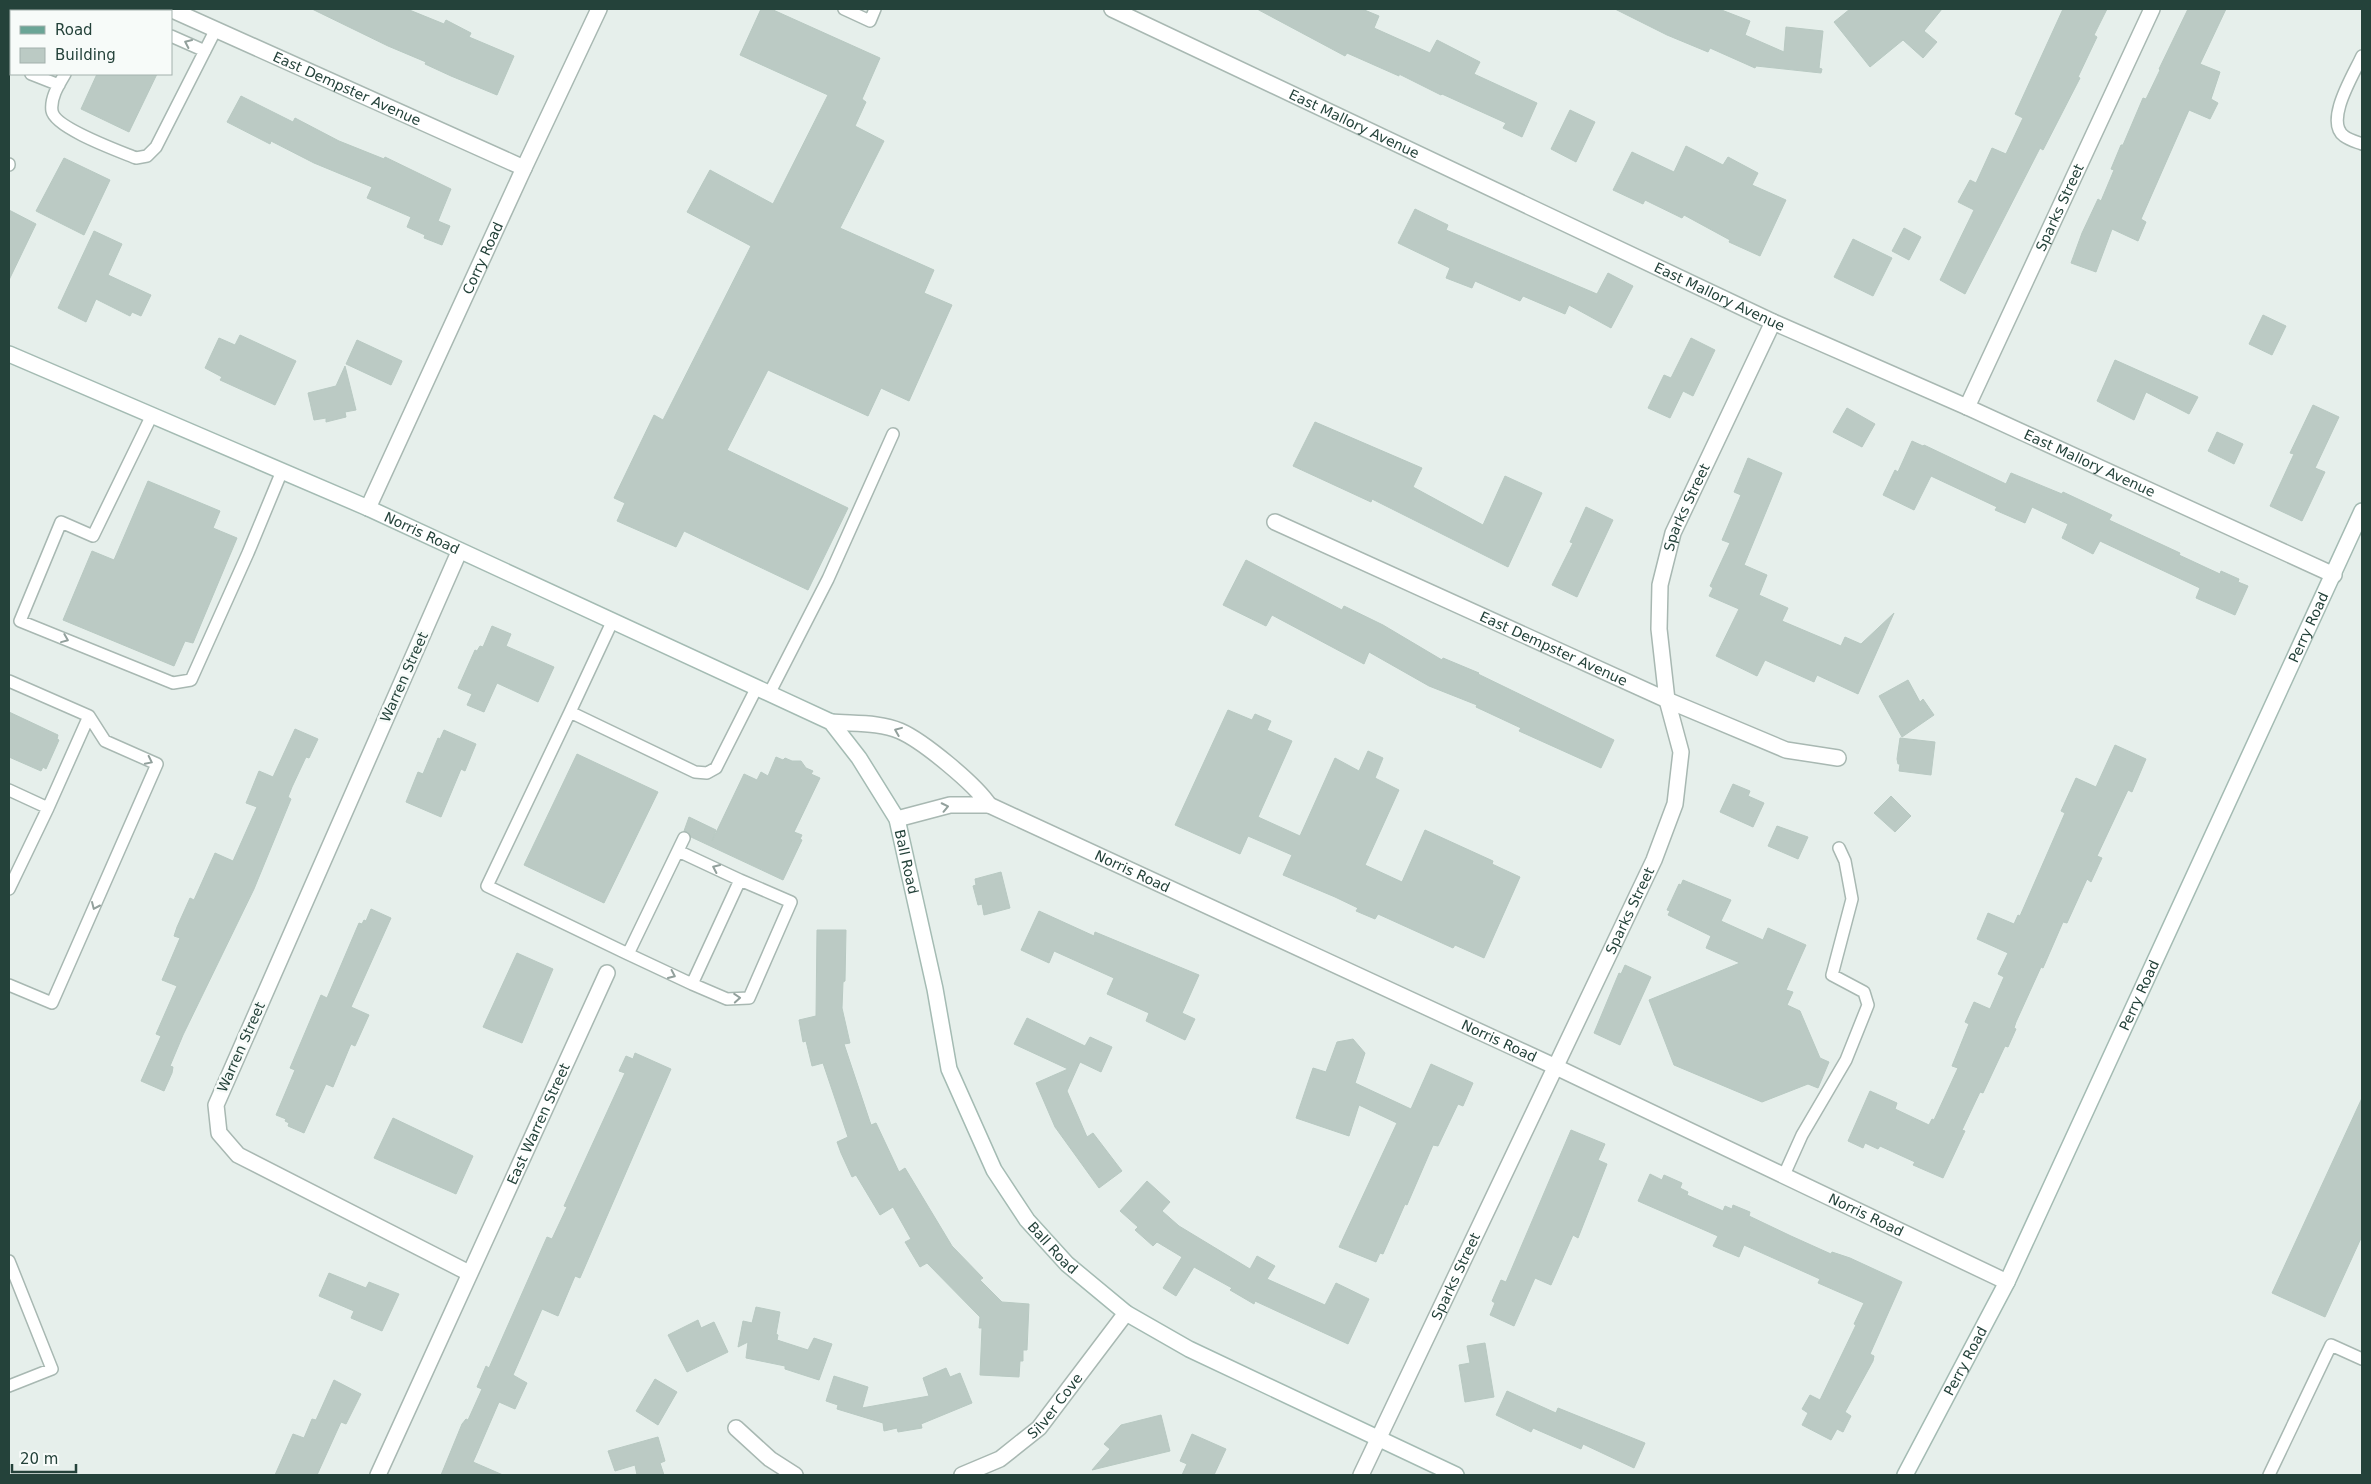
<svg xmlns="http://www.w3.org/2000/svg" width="2371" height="1484" font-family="'DejaVu Sans',sans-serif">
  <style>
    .building { fill: #bbcac4; stroke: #b8c9c2 }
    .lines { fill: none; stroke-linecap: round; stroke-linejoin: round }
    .lane-casing { stroke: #a8b8b2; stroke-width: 14 }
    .street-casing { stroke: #a8b8b2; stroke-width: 18 }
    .secondary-casing { stroke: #a4bbb3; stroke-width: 18 }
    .primary-casing { stroke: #c2cac8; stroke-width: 18 }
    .lane { stroke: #fff; stroke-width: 11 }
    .street { stroke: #fff; stroke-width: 15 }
    .secondary { stroke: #fff; stroke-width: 15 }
    .primary { stroke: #6aa596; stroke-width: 15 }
    .oneway { stroke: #92a09c }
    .labels { text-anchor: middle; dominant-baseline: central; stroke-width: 5; stroke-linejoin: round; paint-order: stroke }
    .street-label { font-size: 14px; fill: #24423a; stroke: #f7fbf9 }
  </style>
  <rect width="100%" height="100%" fill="#e6efeb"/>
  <path class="building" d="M312,9h95l37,15 2,-4 25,13 -2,4 45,19 -17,39 -46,-19 -26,-12 1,-2 -38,-16z
    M761,9h10l109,49 -18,41 4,3 -11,24 29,15 -44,87 94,42 -10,23 28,12 -43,96 -28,-13 -13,28 -100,-46 -41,80 121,58 -40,82 -124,-59 -8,16 -59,-26 8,-18 -11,-5 40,-83 9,5 88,-174 -64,-34 23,-42 63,34 55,-109 -88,-40z
    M1257,9h105l17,7 -5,12 56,25 7,-13 43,22 -6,12 63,29 -15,34 -19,-9 3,-5 -64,-29 -1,1 -42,-21v2l-52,-23 -2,3z
    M1615,9h104l31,12 -5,14 39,17 2,-25 37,4 -4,37 3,1 -1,4 -65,-7 -1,2 -45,-20 -2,4 -41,-17z
    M1850,9h92l-18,22 13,11 -14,16 -20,-18 -33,27 -36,-45z
    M2063,9h44l-13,26 3,2 -19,40 2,1 -37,72 -3,-2 -75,146 -25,-14 34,-70 -16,-8 12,-22 6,3 16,-35 14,6 17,-36 -8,-4z
    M2188,9h38l-26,55 20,8 -9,27 7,4 -8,16 -21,-9 -48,109 5,3 -8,19 -26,-12 -16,43 -25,-9 11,-30 16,-34 3,2 13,-31 -3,-1 10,-24h2l20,-47 3,1 14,-29 -1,-1z
    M97,74h60l-28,58 -48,-23z
    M241,96l52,26 2,-4 44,23 45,18 1,-2 66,32 -13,32 12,5 -8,19 -18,-7 1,-3 -18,-8 4,-10 -44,-19 5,-11 -58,-24 -43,-22 -1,3 -43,-22z
    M1570,110l25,12 -19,40 -25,-13z
    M1686,146l37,19 5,-8 30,16 -6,12 34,15 -26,56 -31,-14 1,-2 -46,-25 -2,3 -37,-18 -2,4 -30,-14 19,-38 42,20z
    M64,158l46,22 -26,55 -48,-24z
    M1415,209l33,16 -2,5 151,64 11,-21 25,13 -22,42 -42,-23 -4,9 -42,-18 -3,5 -45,-20 -3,7 -26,-10 4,-10 -52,-25z
    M9,210l27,14 -27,56z
    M1904,228l17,9 -12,23 -17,-9z
    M94,231l28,13 -14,31 43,20 -10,21 -9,-4 -2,4 -34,-17 -10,23 -28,-14z
    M1853,239l39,19 -19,38 -39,-19z
    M2263,315l23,11 -14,29 -23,-11z
    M240,335l56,26 -21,44 -55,-25 2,-3 -17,-9 14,-30 16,7z
    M1691,338l24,12 -22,46 -10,-5 -13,27 -22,-10 16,-33 7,3z
    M357,340l45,21 -11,24 -45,-21z
    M2115,360l83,37 -9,17 -43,-22 -12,28 -37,-19z
    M345,366l11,44 -11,2 1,5 -20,5v-4l-12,2 -6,-27 28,-7z
    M2313,405l26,12 -24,51 10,4 -23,49 -32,-15 24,-52 -4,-1z
    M1847,408l28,16 -13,23 -29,-15z
    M1315,422l107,46 -9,19 70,38 22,-49 37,17 -34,74 -136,-68 -1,3 -78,-36z
    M2217,432l26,12 -9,20 -26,-13z
    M1912,441l11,5 1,-1 82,39 5,-11 51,21 1,-2 49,23 -3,5 71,33 -1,2 41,19 1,-3 18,8 -1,3 10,4 -13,29 -39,-17 4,-10 -100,-47 -7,13 -31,-16 6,-14 -36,-17 -7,16 -30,-13 2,-3 -66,-31 -17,34 -31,-15 12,-25 3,2z
    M1748,458l34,15 -38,92 23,10 -8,20 29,13 -6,13 59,25 4,-9 16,7 33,-31 -36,81 -41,-19 -3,7 -49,-22 -8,16 -41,-20 23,-47 -30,-13 4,-8 -3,-2 20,-43 -8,-3 19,-45 -7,-3z
    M148,481l72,30 -7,17 24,10 -44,105 -8,-2 -11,25 -111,-46 29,-69 22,9z
    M1586,507l27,13 -36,77 -25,-12 21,-42 -3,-1z
    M1246,560l96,50 2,-4 39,19 59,35 1,-2 36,15 -1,1 136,66 -13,28 -82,-37 2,-3 -45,-21 1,-2 -48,-19 -60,-34 -5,12 -92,-49 -6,11 -43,-21z
    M492,626l19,8 -5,12 48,21 -16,35 -41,-19 -13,29 -17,-7 5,-11 -14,-6 17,-38 2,1 3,-5 3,1z
    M1908,680l12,22 3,-3 11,16 -32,22 -23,-41z
    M1228,710l24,10 3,-6 16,7 -4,9 25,11 -34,76 42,19 35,-78 24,13 9,-20 15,7 -8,20 24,12 -34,75 37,17 23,-52 68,31 -1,3 28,13 -36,81 -29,-13 -2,3 -75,-34 -3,5 -19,-8 2,-3 -23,-11 -52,-22 9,-20 -44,-19 -8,18 -65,-29z
    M9,712l49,23 -1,4 2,1 -13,29 -3,-2 -2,4 -32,-14z
    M295,729l23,10 -9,19 -3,-1 -14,30 -4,10 3,2 -37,90 -71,146 -13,31 3,1 -1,6 -8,18 -23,-10 20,-45 -5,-2 21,-48 -15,-6 18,-42 -6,-2 3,-9 13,-29 4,2 21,-47 18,8 24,-54 -11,-4 13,-32 14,6z
    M444,730l32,14 -11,27 -4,-2 -20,48 -35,-15 12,-30 5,2 15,-36 2,1z
    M1900,738l35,4 -4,33 -32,-4 1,-7h-2l-1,-5z
    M2115,745l31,14 -14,33 -4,-2 -31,66 5,2 -11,24 -4,-3 -20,44 -4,-1 -20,46 -2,-1 -25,55 -2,6 2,1 -8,18 -3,-1 -22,47 -3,-1 -18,38 3,1 -22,47 -30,-13 2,-3 -35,-16 -2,3 -13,-6 -2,5 -15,-7 22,-50 27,12 -2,6 34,16 3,-6 2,1 24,-52 -6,-2 17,-42 -4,-2 9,-20 16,7 14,-32 -6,-3 10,-21 -31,-14 11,-26 26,11 4,-9 2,1 45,-103 -4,-2 15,-33 20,9z
    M577,754l81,38 -54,111 -80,-38z
    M776,757l7,3 2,-2 7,3h9l5,7 7,3 -2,3 9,4 -26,54 8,3 -2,4 2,1 -19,40 -92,-43 -3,-5 -4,-1 5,-14 27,13 -4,11 32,-67 13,6 4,-8 7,4z
    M1733,784l17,7 -2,5 16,7 -11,24 -33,-15z
    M1891,796l20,20 -16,16 -21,-19z
    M1777,826l31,11 -10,22 -30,-13z
    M1001,872l9,36 -26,7 -2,-11 -4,1 -5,-19 3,-1 -1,-6z
    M1683,880l48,20 -10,21 42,19 5,-12 38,17 -20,45 7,2 -6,13 13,6 20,47 9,4 -11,26 -10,-4 -46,18 -88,-37 -25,-65 91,-37 -34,-15 5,-12 -43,-21 2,-4 -3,-1 12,-26 2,1z
    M371,909l20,9 -40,89 18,8 -14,31 -4,-2 -18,43 -7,-3 -22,49 -16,-7 1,-3 -4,-2 1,-2 -10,-4 19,-45 -5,-2 31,-73 6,3 32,-75 3,1 2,-4 2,1z
    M1039,911l55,25 1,-4 104,43 -17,38 13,6 -10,21 -39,-19 3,-8 -42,-19 7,-16 -60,-27 -5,12 -28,-13z
    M817,930h29l-1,51 -2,1 -1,26 8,35 -6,1 27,81 5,-2 23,49 6,-4 47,78 31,32 -3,2 22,22 27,2 -2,46h-4v11h-3l-1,16 -39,-2 2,-47h-3l1,-11 -53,-54 -7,4 -15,-25 6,-3 -18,-32 -13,8 -24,-40 -4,2 -11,-24 -4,-11 11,-5 -25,-74 -11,3 -6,-25 -3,1 -4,-22 17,-4z
    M517,953l36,16 -31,74 -39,-16z
    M1625,965l26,12 -31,68 -26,-12 25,-60 2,1z
    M1027,1018l58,28 5,-9 22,10 -11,25 -21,-10 -13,29 20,46 6,-4 29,38 -23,17 -44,-61 -19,-44 32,-14 -54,-25z
    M1353,1039l12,14 -10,30 56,26 20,-45 42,19 -10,23 -5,-2 -20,42 -5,-1 -26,60 -2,-1 -22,50 -3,-1 -4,9 -37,-15 58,-124 -38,-18 -10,31 -53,-18 17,-50 13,4 11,-30z
    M635,1053l36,16 -91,209 -5,-2 -17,40 -16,-7 -29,66 14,8 -12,26 -16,-7 -22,51 -4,9 30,13h-62l21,-51 4,-5 2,1 14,-31 -5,-2 9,-21 3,2 58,-131 5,2 15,-32 -3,-1 61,-133 -6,-2 7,-15 7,3z
    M2362,1098v138l-37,81 -53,-24z
    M393,1118l80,38 -17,38 -82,-36z
    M1571,1130l34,14 -7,16 9,4 -29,74 -5,-3 -22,50 -16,-7 -21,48 -24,-11 5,-12 -3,-2 9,-21 5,2z
    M1650,1174l12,6 2,-5 18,8 -2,5 8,4 -1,3 36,16 2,-5 7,3 1,-4 17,7 -1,4 42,20 40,18 1,-2 18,6 52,24 -32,72 4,2 -1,5 -28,51 6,4 -8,16 -6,-3 -6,11 -29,-15 6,-12 -6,-4 8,-14 10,5 36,-75 -2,-1 10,-21 -46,-20 2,-4 -76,-34 -5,12 -26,-11 5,-10 -80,-35z
    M1147,1181l23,21 -8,9 17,15 71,43 7,-13 18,10 -8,13 58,26 11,-22 33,16 -21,45 -93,-43 -1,3 -24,-14 2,-2 -38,-21 -18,29 -13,-8 19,-31 -25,-15 -4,4 -18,-16 3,-3 -18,-16z
    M329,1273l37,15 3,-6 30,12 -17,37 -31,-13 3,-7 -35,-15z
    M756,1307l24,5 -4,22 2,1 -1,5 31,10 6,-12 18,6 -13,36 -34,-11v-3l-39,-8 2,-16 -10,5 5,-26 9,2z
    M698,1320l3,8 13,-6 14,30 -41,20 -19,-37z
    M1485,1343l9,54 -29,5 -6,-37 11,-2 -3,-17z
    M946,1368l4,9 10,-4 12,30 -51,21 1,4 -24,4 -1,-4 -13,3 -1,-8 -46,-14 1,-4 -12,-4 8,-25 34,11 -6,21 67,-12 -6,-18z
    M655,1379l22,13 -19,33 -22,-14z
    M334,1380l27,14 -15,30 -5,-2 -24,53h-42l18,-41 11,4 8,-19 4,1z
    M1507,1391l49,22 2,-5 87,35 -11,25 -51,-24 -2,5 -48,-21 -2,4 -35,-17z
    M1161,1415l9,36 -78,19 18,-21 -6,-5 17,-19z
    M1192,1434l34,15 -12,26h-32l5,-11 -7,-3z
    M658,1437l7,24 -5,2 4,12h-27l-2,-10 -20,6 -7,-20z"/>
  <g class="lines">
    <g class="lane-casing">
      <path id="lane" d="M49,9l6,2
        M114,9l5,2
        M844,9l26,12 5,-12
        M96,11l2,-2
        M171,36l34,15
        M2362,56c-8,18 -38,65 -18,80 5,4 13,6 18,8
        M9,64l2,1
        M31,74l28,11
        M65,74c-6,10 -15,24 -13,37 3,17 67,40 84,47l11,-2 9,-9 60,-118
        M9,164v1
        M152,415l-59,121 -32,-14 -41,99 153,62 18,-3 57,-127 34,-82
        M613,620l-43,92 125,60 12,1 9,-5 41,-81
        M9,681l80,35 -41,92 -39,-18
        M769,694l59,-115 65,-145
        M570,712l-83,174 141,68 56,-116
        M9,889l39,-81
        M628,954l64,30 48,-104 -62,-29
        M692,984l35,15 22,-1 42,-96 -51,-22
        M9,985l43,18 105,-239 -52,-23 -16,-25
        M1784,1175l18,-40 44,-75 22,-55 -4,-13 -32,-17 20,-76 -7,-38 -6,-13
        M9,1261l43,108 -43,17
        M2269,1475l62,-130 31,14"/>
    </g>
    <g class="street-casing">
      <g id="street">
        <path id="s1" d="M170,9l354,159"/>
        <path id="s2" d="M1112,9l661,313 194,85 367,168"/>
        <path id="s3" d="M1967,407l185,-398"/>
        <path id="s4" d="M368,508l156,-340 75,-159"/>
        <path id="s5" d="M1275,522l392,178 119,50 52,8"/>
        <path d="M459,552l-243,553 3,28 19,22 231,118"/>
        <path d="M831,722c22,2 49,0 69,9 23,10 75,53 89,74h-39l-53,14"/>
        <path id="s6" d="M989,805l567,262 451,215"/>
        <path d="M736,1428l34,31 25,16"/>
        <path id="s7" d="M378,1475l229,-502"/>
        <path id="s8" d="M962,1475l38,-16 39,-31 87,-115"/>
        <path id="s9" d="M1361,1475l293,-615 21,-56 6,-52 -14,-52 -8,-71 1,-44 13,-52 100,-211"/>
      </g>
    </g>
    <g class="secondary-casing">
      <g id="secondary">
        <path id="s10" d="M9,354l359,154 463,214 28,36 38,61 38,170 14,80 45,101 33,50 40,44 59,49 63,36 267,126"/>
        <path id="s11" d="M1905,1475l102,-193 355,-771"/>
      </g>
    </g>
    <g class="primary-casing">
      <path id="primary" d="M16,11l1,-2
        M9,26l2,-5"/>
    </g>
    <use href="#lane" class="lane"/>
    <use href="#street" class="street"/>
    <use href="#secondary" class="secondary"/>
    <use href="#primary" class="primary"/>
  </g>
  <defs><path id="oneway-chevron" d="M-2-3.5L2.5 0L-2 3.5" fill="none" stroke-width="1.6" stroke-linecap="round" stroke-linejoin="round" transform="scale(1.25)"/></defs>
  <g class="oneway">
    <use href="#oneway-chevron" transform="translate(188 43) rotate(-155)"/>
    <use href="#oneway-chevron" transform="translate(65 639) rotate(22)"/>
    <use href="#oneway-chevron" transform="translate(898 731) rotate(-158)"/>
    <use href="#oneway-chevron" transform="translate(149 761) rotate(26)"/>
    <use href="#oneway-chevron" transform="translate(945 807) rotate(-12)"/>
    <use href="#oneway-chevron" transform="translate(716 868) rotate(-155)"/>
    <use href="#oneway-chevron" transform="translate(95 906) rotate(114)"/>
    <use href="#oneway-chevron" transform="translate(672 975) rotate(25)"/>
    <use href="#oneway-chevron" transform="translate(737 998) rotate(-4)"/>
  </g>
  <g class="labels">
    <g class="street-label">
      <text stroke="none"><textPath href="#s1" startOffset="194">East Dempster Avenue</textPath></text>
      <text stroke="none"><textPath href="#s2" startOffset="268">East Mallory Avenue</textPath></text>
      <text stroke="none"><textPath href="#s3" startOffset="220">Sparks Street</textPath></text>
      <text stroke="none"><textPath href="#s4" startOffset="275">Corry Road</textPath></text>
      <text stroke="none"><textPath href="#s2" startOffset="672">East Mallory Avenue</textPath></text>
      <text stroke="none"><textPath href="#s2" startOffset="1078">East Mallory Avenue</textPath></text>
      <text stroke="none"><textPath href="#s9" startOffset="1045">Sparks Street</textPath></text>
      <text stroke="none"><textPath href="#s10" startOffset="450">Norris Road</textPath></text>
      <text stroke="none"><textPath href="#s11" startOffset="939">Perry Road</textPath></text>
      <text stroke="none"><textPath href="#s5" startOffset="306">East Dempster Avenue</textPath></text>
      <text transform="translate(404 677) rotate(-66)">Warren Street</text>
      <text stroke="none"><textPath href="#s10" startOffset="1062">Ball Road</textPath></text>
      <text stroke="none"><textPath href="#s6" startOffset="158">Norris Road</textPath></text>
      <text stroke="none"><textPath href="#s9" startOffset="625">Sparks Street</textPath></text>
      <text stroke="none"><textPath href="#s11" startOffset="534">Perry Road</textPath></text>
      <text stroke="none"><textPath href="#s6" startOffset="562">Norris Road</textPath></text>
      <text transform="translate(241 1047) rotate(-66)">Warren Street</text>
      <text stroke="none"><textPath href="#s7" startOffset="386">East Warren Street</textPath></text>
      <text stroke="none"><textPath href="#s6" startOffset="968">Norris Road</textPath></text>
      <text stroke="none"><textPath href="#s10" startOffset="1482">Ball Road</textPath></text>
      <text stroke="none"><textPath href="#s9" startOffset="220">Sparks Street</textPath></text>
      <text stroke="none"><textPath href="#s11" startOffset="129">Perry Road</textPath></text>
      <text stroke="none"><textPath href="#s8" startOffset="118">Silver Cove</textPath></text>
    </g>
  </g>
  <rect width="2371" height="1484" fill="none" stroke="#24423a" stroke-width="20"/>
  <rect x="10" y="10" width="162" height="65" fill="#f7fbf9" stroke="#a3b1ad"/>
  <rect x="20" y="26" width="25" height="8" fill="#6aa596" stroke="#a3b1ad"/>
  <text x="55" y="35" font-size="15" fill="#24423a">Road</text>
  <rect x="20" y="48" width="25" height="15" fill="#bbcac4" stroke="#a3b1ad"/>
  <text x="55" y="60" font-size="15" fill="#24423a">Building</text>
  <path d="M12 1464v8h64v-8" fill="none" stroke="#24423a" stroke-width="2.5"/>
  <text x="20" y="1464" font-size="15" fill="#24423a" stroke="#f7fbf9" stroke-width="4" paint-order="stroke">20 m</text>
</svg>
